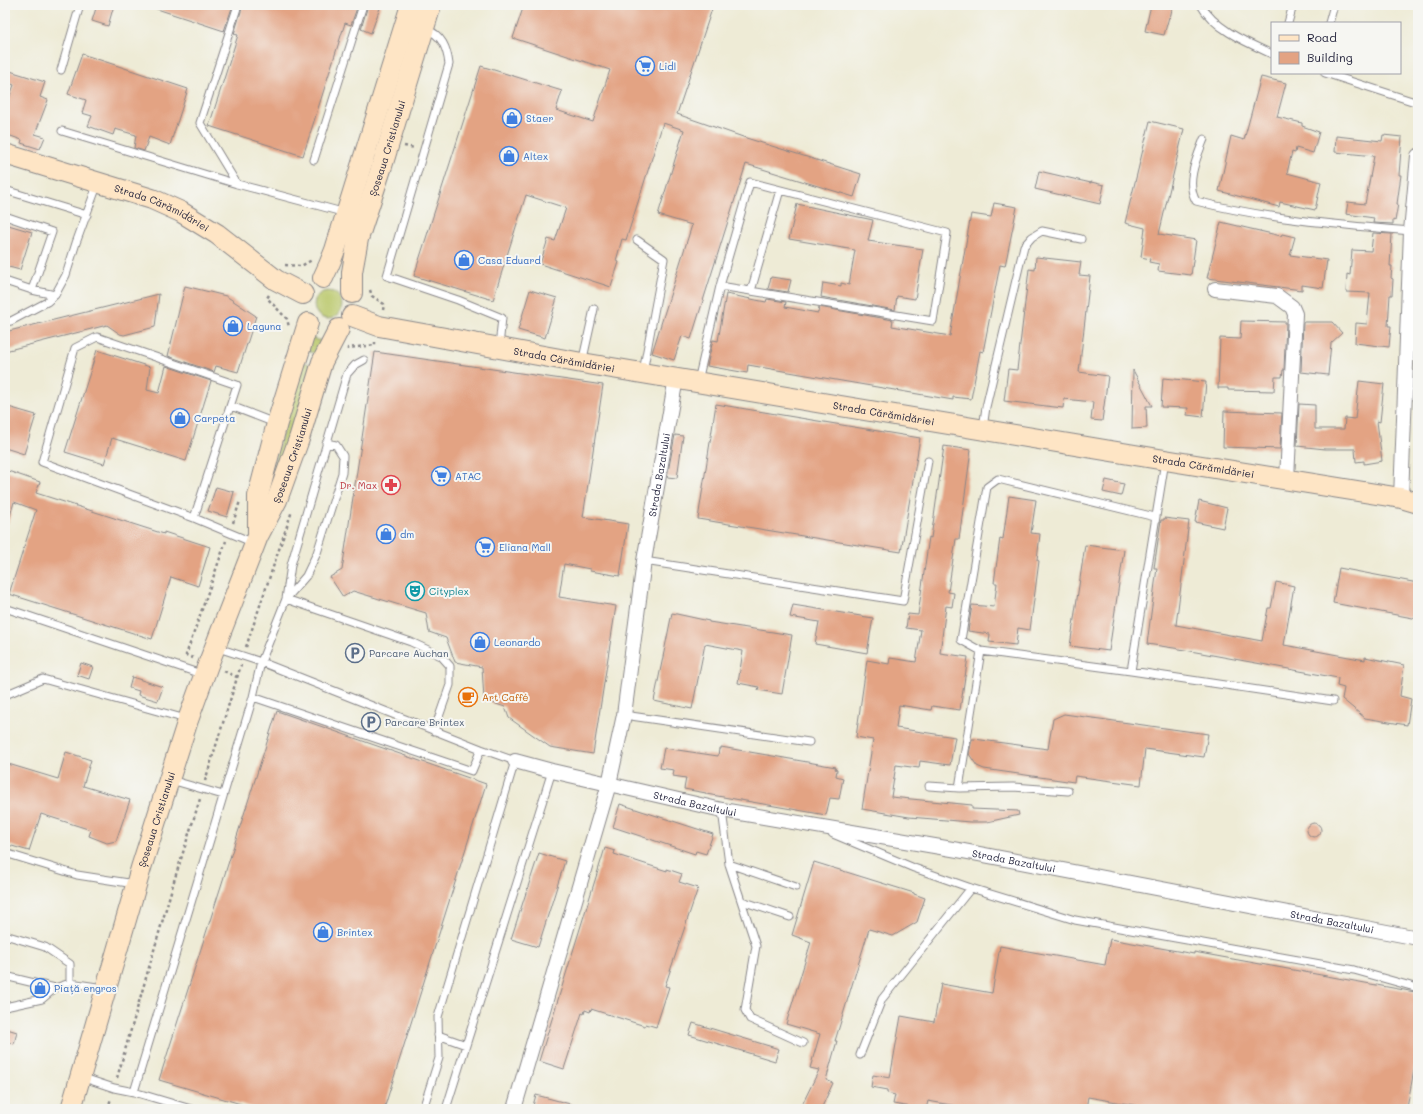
<svg xmlns="http://www.w3.org/2000/svg" width="1423" height="1114" font-family="Mali,sans-serif">
  <style>
    .green { fill: #bac86a; stroke: #6e7552 }
    .building { fill: #e3a383 }
    .lines { fill: none; stroke-linecap: round; stroke-linejoin: round }
    .lane-casing { stroke: #888688; stroke-width: 9 }
    .street-casing { stroke: #888688; stroke-width: 16 }
    .secondary-casing { stroke: #888688; stroke-width: 22 }
    .path { stroke: #888688; stroke-width: 2.5; stroke-dasharray: 3 3; stroke-linecap: butt }
    .lane { stroke: #fff; stroke-width: 7 }
    .street { stroke: #fff; stroke-width: 14 }
    .secondary { stroke: #fee5c5; stroke-width: 20 }
    .labels { text-anchor: middle; dominant-baseline: central; stroke-width: 4; stroke-linejoin: round; paint-order: stroke }
    .shop-label { font-size: 10px; fill: #366cbe; stroke: #f6f6f2; text-anchor: start }
    .street-label { font-size: 10px; fill: #22223b; stroke: #f6f6f2 }
    .health-label { font-size: 10px; fill: #be3a42; stroke: #f6f6f2; text-anchor: end }
    .culture-label { font-size: 10px; fill: #0d838f; stroke: #f6f6f2; text-anchor: start }
    .service-label { font-size: 10px; fill: #4e5e75; stroke: #f6f6f2; text-anchor: start }
    .food-label { font-size: 10px; fill: #c56008; stroke: #f6f6f2; text-anchor: start }
  </style>
  <rect width="100%" height="100%" fill="#f6f6f2"/>
  <filter id="ink" filterUnits="userSpaceOnUse"><feTurbulence type="fractalNoise" baseFrequency=".025" numOctaves="2"/><feDisplacementMap in="SourceGraphic" scale="8" xChannelSelector="R" yChannelSelector="G"/><feConvolveMatrix kernelMatrix="1 2 1 2 8 2 1 2 1" color-interpolation-filters="sRGB"/></filter>
  <filter id="wash" filterUnits="userSpaceOnUse"><feTurbulence type="fractalNoise" baseFrequency=".012" numOctaves="4" result="noise"/><feDisplacementMap in="SourceGraphic" scale="16" xChannelSelector="R" yChannelSelector="G"/><feGaussianBlur stdDeviation="0.9" result="paint"/><feColorMatrix in="noise" values="0 0 0 0 0 0 0 0 0 0 0 0 0 0 0 0 0 1.4 0 .05"/><feComposite in="paint" operator="in"/></filter>
  <g filter="url(#wash)">
    <rect width="100%" height="100%" fill="#eeebd6"/>
    <path class="green" d="M314 305a14 14 0 1 1 28 0a14 14 0 1 1-28 0Z
      M311,337l6,3 7,1 -6,14 -10,-4z
      M304,362l10,4 -49,148 6,-43z"/>
    <g id="blocks">
      <path class="building" d="M97,5h17l-6,21 -16,-5z
        M152,5h81l-9,26 -73,-24z
        M243,5h115l-7,20 -6,-2 -42,133 -94,-30 29,-91 -4,-1z
        M368,5h13l-10,28 -10,-4z
        M524,5h177l11,4 -35,105 66,23 118,37 -7,23 -108,-33 -55,175 -9,-3 -8,24 -22,-7 40,-128 -34,-10 26,-85 -21,-7 -37,117 -4,-1 -6,22 3,1 -8,25 -71,-23 8,-25 7,2 11,-33 -40,-13 -33,105 -79,-24 67,-210 81,25 -6,19 37,12 17,-52 -97,-32z
        M1151,5h22l-3,13 -1,-1 -5,18 -19,-4z
        M82,54l106,35 -18,56 -21,-8 -5,14 -10,-3 2,-13 -21,-6 -2,6 -25,-9 4,-10 -10,-3 4,-13 -18,-6z
        M10,71l35,11 -5,15 8,3 -13,34 10,3 -5,12 -19,-6 1,-3 -17,-6v-25l9,-24 -7,-3z
        M1261,77l25,6 -9,34 25,6v3l17,6 -6,21 -17,-5 -1,5 -3,-1 -5,21 34,9 -6,28 -35,-8 -1,5 -60,-16 12,-55 13,4z
        M1150,121l34,8 -25,105 37,6 -5,35 -33,-4 1,-7 -10,-2 1,-3 -9,-2 4,-29 -20,-5z
        M1383,135l19,2 -3,38h2l-4,29h1l-3,17 -2,-1v4l-20,-1 1,-5 -28,-4 2,-12 17,2 9,-48 -39,-4 1,-16 46,5z
        M1039,171l52,12v-1l13,3 -4,19 -65,-15z
        M994,203l23,4 -12,59 -5,-1 -17,87 -3,-1 -9,48 -18,-2v3l-205,-35 -1,8 -40,-7 6,-26 5,1 8,-47 40,8 1,-3 19,3 -1,5 33,6 1,-6 74,13 -1,6 58,10 21,-122 20,3z
        M797,204l76,16 -5,21 55,8 -8,50 -18,-3 -2,14 -74,-13 2,-14 18,3v-3l8,2 6,-35 -66,-11z
        M1221,222l60,14 1,-2 13,3 -5,18 37,5 -4,28 -21,-3v5l-95,-12z
        M5,224l27,8 -12,38 -15,-4z
        M1373,233l19,1 -2,32h2l-1,12 2,1 -1,16h-2l-2,31h3l-2,21 -34,-4 1,-20 11,1 3,-31 -24,-1 1,-18 3,1 2,-25 19,1z
        M1036,257l45,5 -2,13 11,1 -11,96 29,4 -6,45 -11,-1 2,-18 -29,-3 -1,9 -59,-7 4,-32 9,1 12,-101 6,1z
        M771,277l20,3 -3,12 -20,-3z
        M185,286l41,10 30,20 -18,56 -22,-6 -2,6 -46,-16z
        M530,290l27,8 -12,40 -27,-8z
        M159,294l-4,33 -31,8 -4,-1 -13,-9 -102,26v-19z
        M1241,321l45,1 -2,48h-1l-1,7h-7l-1,14 -46,-1v-2h-10l2,-50 20,1z
        M1303,322h29l10,11 -11,10 -3,32 -27,-3z
        M97,350l53,17 -3,23 12,3 7,-27 45,15 -25,80 -74,-23 -8,26 -39,-12z
        M375,352l228,33 -20,132 45,7 -8,52 -30,-5v-2l-26,-5 -5,33 57,9 -23,148 -43,-7 -41,-29 -4,-11 -21,-7 -2,-33 -27,-5 -9,-24 -17,-6 -3,-19 -73,-22 -10,6 -13,-20 12,-7z
        M1133,370l19,36h-6l1,22 -15,1z
        M1163,378l43,4 -3,35 -16,-2 1,-7 -27,-1z
        M1359,381l25,3 -4,38 -3,-1 5,40 -18,3v-3l-8,1 -1,-13h-30l-28,-3 2,-42 16,1v24h29l1,-11 10,1z
        M716,404l204,34 -19,114 -203,-33z
        M5,406l31,9 -12,39 -19,-6z
        M1224,411l58,2 -2,36 -57,-2z
        M675,435l8,1 -6,42 -10,-1z
        M944,446l27,4 -12,89h-3l-8,53 6,1 -2,14 -6,-1 -6,47 28,4 -8,53 -28,-4 -1,4 -32,-5 -3,23 59,9 -5,28 -30,-4 -1,7 -23,-3 -5,32 81,8v4l46,2 1,4 -32,7h-17l-61,-5 -47,-8 11,-69 -17,-3 11,-77 22,4 1,-6 26,4 5,-32 -15,-2 2,-14 10,1 11,-78 2,1z
        M5,470l35,12 -4,11 128,41v-2l46,15 -12,39 -27,-9 -19,62 -143,-45 27,-84 -22,-8 -6,21h-3z
        M1106,480l18,4 -3,12 -18,-4z
        M216,487l18,5 -7,25 -19,-6z
        M1009,496l27,4 -5,33 9,1 -3,26 2,1 -9,69 -12,-2 -2,17 -27,-3 1,-8 -22,-3 4,-26 22,2 3,-24h-3l6,-45 3,1z
        M1199,501l28,7 -4,20 -28,-6z
        M1164,518l25,3 -13,104 86,16 6,-33h3l5,-26 18,4 -10,59 81,15v-3l39,8 -4,31 11,3 -4,26 -42,-7 -23,-19 2,-11 -7,-2 1,-8 -164,-30 -27,-4 10,-76h-3l7,-48h3z
        M1085,545l39,5 -15,101 -39,-5z
        M1339,568l79,15v36l-85,-16z
        M793,605l80,13 -6,35 -52,-9 4,-22 -29,-5z
        M672,613l37,8v1l83,13 -10,59 -24,-4 1,-3 -21,-4 5,-32 -38,-7 -13,65 -38,-8z
        M81,663l12,4 -4,12 -12,-4z
        M132,677l31,10 -5,14 -20,-6 1,-4 -10,-3z
        M277,711l209,73 -102,325h-126l-99,-29z
        M1064,714l144,20 -4,23 -59,-8 -4,36 -66,-9 -1,6 -90,-13 -7,-3 -8,-12 3,-15h2l74,10 5,-30z
        M721,747l115,20 -1,2 2,1 -1,6 7,2 -4,21 -9,-1 -4,17 -120,-21v-1l-22,-4 2,-11 -13,-2 1,-6 -14,-2 4,-20 54,8 1,-7h2z
        M66,752l25,8 -8,26 47,14 -14,41 -9,2 -18,-7 2,-6 -50,-16 -12,37 -24,-7v-81l53,16z
        M620,804l93,30 -7,20 -10,-3 -1,3 -82,-27z
        M1307 830a7 7 0 1 1 14 0a7 7 0 1 1-14 0Z
        M605,848l10,3 -1,3 53,17v-2l15,5 -3,8 19,6 -33,98 4,1 -13,40 -10,-3 -1,2 -54,-17 -1,3 -5,-2 -1,4 -2,-1 -18,56 -25,-8z
        M539,853l26,8 -27,86 -27,-8z
        M814,862l100,31v1l11,4 -8,24 -24,14 -24,-7 -34,112h2l-11,39 7,3 -12,26h-21l19,-39 -9,-2 10,-34 -34,-10 25,-82 -19,-7z
        M1110,939l84,15v-2l221,40 -1,5 4,1v50l-11,60 -1,1h-249l-69,-12 -2,12h-112l-46,-8 -2,8h-2l-31,-5 2,-9 -8,-2v-3l-16,-3 2,-12 17,3 11,-62 33,6 7,-38 51,9 8,-47 105,19z
        M693,1023l86,26 -4,12 -86,-26z
        M7,1029l10,3 -3,12 -9,-3z
        M536,1095l38,10 -1,4h-41z"/>
    </g>
  </g>
  <g filter="url(#ink)">
    <use href="#blocks" fill-opacity="0" stroke="#888688" stroke-width="1"/>
    <g class="lines">
      <g class="lane-casing">
        <path id="lane" d="M1201,5c13,24 47,38 71,49
          M1288,23l5,-18
          M1329,23l5,-18
          M426,29c16,6 21,19 23,35l-62,212 71,24 44,18 -3,28
          M61,70l19,-65
          M1325,73l93,30
          M62,131l175,53 109,29
          M1204,139c-7,18 -19,44 -8,62 69,18 144,24 215,30
          M314,160l49,-155
          M237,184l-37,-61 38,-118
          M5,190l82,25
          M5,216l47,16 -20,58
          M637,240l27,19 -21,113
          M5,281l27,9 23,5
          M751,291l29,-101
          M5,322l6,-1 36,-19 8,-7 11,-20 10,-32 22,-60
          M582,363l12,-54
          M698,381l22,-95 30,-104 197,51 -14,88 -213,-35
          M231,406l44,17
          M983,428l3,-21 38,-161 8,-9 10,-6 39,8
          M326,443l10,2 7,11 -1,17 -25,80 -11,23 -20,23 125,43 30,14 9,10v19l-16,46
          M1155,517l-157,-38 -11,8 -26,153 20,11 150,20 202,30
          M194,518l43,-133 -140,-48 -22,11 -33,114 152,56 60,25
          M644,561l259,40 25,-140
          M5,608l199,67
          M215,647l46,15 220,87 34,12 -77,256 1,41 -16,51
          M1131,671l34,-210
          M5,695l38,-16 143,40
          M253,697l219,74 9,-22
          M624,715l185,27
          M171,780l52,15
          M929,786l30,2 54,-1 55,4
          M959,788l22,-137
          M722,810l7,54 27,82 -11,64 5,9 53,24
          M833,834l81,34 57,20 104,32 279,50 64,18
          M5,853l72,22 58,9
          M729,864l67,23
          M742,901l48,16
          M5,935l40,12 25,17v19
          M5,976l50,12 15,-5 34,5
          M5,1007l37,-8 13,-11
          M438,1035l28,10
          M860,1055l22,-56 89,-111
          M81,1077l33,11 20,4
          M191,1109l-57,-17 119,-395 8,-35 25,-63 5,-34 56,-191 8,-9 9,-5
          M446,1109l106,-338"/>
      </g>
      <g class="street-casing">
        <g id="street">
          <path d="M1215,289l62,7 15,11 3,7 -8,165"/>
          <path d="M1401,498l10,-267 7,-75"/>
          <path id="s1" d="M515,761l37,10 170,39 236,40 460,88"/>
          <path id="s2" d="M514,1109l95,-325 15,-69 20,-154 32,-183"/>
        </g>
      </g>
      <g class="secondary-casing">
        <g id="secondary">
          <path id="s3" d="M5,154l147,45 29,13 36,22 59,46 27,14"/>
          <path d="M323,278l6,-13 6,-15 76,-245"/>
          <path id="s4" d="M352,293v-21l6,-33 24,-73 49,-161"/>
          <path id="s5" d="M352,316l27,10 203,37 583,97 236,38 17,5"/>
          <path d="M258,532v-36l19,-73 31,-100"/>
          <path id="s6" d="M71,1109l70,-241 47,-148 20,-55 50,-129 19,-36 22,-61 23,-77 17,-33"/>
        </g>
      </g>
      <path class="path" d="M404,146l11,2
        M285,265l16,1 11,-6
        M370,290l2,6 12,8 -1,6
        M269,295l-2,3 20,21 2,8
        M348,350v-2l27,-3v-3
        M233,523l7,-22
        M246,647l46,-136
        M193,658l-7,-3 40,-114
        M224,671l13,6
        M205,781l36,-116
        M117,1078l57,-197 26,-82
        M108,1109l3,-11"/>
      <use href="#lane" class="lane"/>
      <use href="#street" class="street"/>
      <use href="#secondary" class="secondary"/>
    </g>
  </g>
  <defs>
    <g id="supermarket-ring" transform="scale(1)"><circle r="9.5" fill="#f6f6f2" stroke="#3f7fe0" stroke-width="1.5"/><path d="M-6-5.5h2.5l.6 2H6L4.5 2H-2.5L-4.4-4H-6ZM-1.5 3.2a1.3 1.3 0 1 0 .1 0ZM3 3.2a1.3 1.3 0 1 0 .1 0Z" fill="#3f7fe0"/></g>
    <g id="shop-ring" transform="scale(1)"><circle r="9.5" fill="#f6f6f2" stroke="#3f7fe0" stroke-width="1.5"/><path d="M-5-2.5h2.3a2.7 3.5 0 0 1 5.4 0H5L5.5 6h-11ZM-1.5-2.5h3a1.5 2.3 0 0 0-3 0Z" fill="#3f7fe0"/></g>
    <g id="pharmacy-ring" transform="scale(1)"><circle r="9.5" fill="#f6f6f2" stroke="#e0444e" stroke-width="1.5"/><path d="M-2-6h4v4h4v4h-4v4h-4v-4h-4v-4h4Z" fill="#e0444e"/></g>
    <g id="theatre-ring" transform="scale(1)"><circle r="9.5" fill="#f6f6f2" stroke="#0f9aa8" stroke-width="1.5"/><path d="M-5-5.5Q0-4 5-5.5V0Q5 5 0 6Q-5 5-5 0ZM-3.3-2.5H-1v1.5H-3.3ZM1-2.5H3.3v1.5H1ZM-2.8 1Q0 5.5 2.8 1Z" fill="#0f9aa8"/></g>
    <g id="parking-ring" transform="scale(1)"><circle r="9.5" fill="#f6f6f2" stroke="#5c6f8a" stroke-width="1.5"/><path d="M-3.5-5.5H1a3.5 3.5 0 0 1 0 7H-1V5.5H-3.5ZM-1-3.4V-.6H.8a1.4 1.4 0 0 0 0-2.8Z" fill="#5c6f8a"/></g>
    <g id="cafe-ring" transform="scale(1)"><circle r="9.5" fill="#f6f6f2" stroke="#e8710a" stroke-width="1.5"/><path d="M-5.5-4.5H6V0H3Q3 3.5 0 3.5H-2.5Q-5.5 3.5-5.5 0ZM3-3.2v2h1.7v-2ZM-6 4.5H4V6H-6Z" fill="#e8710a"/></g>
  </defs>
  <g fill-rule="evenodd">
    <use href="#supermarket-ring" x="645" y="66"/>
    <use href="#shop-ring" x="512" y="118"/>
    <use href="#shop-ring" x="509" y="156"/>
    <use href="#shop-ring" x="464" y="260"/>
    <use href="#shop-ring" x="233" y="326"/>
    <use href="#shop-ring" x="180" y="418"/>
    <use href="#supermarket-ring" x="441" y="476"/>
    <use href="#pharmacy-ring" x="391" y="485"/>
    <use href="#shop-ring" x="386" y="534"/>
    <use href="#supermarket-ring" x="485" y="547"/>
    <use href="#theatre-ring" x="415" y="591"/>
    <use href="#shop-ring" x="480" y="642"/>
    <use href="#parking-ring" x="355" y="653"/>
    <use href="#cafe-ring" x="468" y="697"/>
    <use href="#parking-ring" x="371" y="722"/>
    <use href="#shop-ring" x="323" y="932"/>
    <use href="#shop-ring" x="40" y="988"/>
  </g>
  <g class="labels">
    <g class="shop-label">
      <text x="659" y="66">Lidl</text>
      <text x="526" y="118">Staer</text>
      <text x="523" y="156">Altex</text>
      <text x="478" y="260">Casa Eduard</text>
      <text x="247" y="326">Laguna</text>
      <text x="194" y="418">Carpeta</text>
      <text x="455" y="476">ATAC</text>
      <text x="400" y="534">dm</text>
      <text x="499" y="547">Eliana Mall</text>
      <text x="494" y="642">Leonardo</text>
      <text x="337" y="932">Brintex</text>
      <text x="54" y="988">Piață engros</text>
    </g>
    <g class="street-label">
      <text stroke="none"><textPath href="#s4" startOffset="150">Șoseaua Cristianului</textPath></text>
      <text stroke="none"><textPath href="#s3" startOffset="166">Strada Cărămidăriei</textPath></text>
      <text stroke="none"><textPath href="#s5" startOffset="217">Strada Cărămidăriei</textPath></text>
      <text stroke="none"><textPath href="#s5" startOffset="541">Strada Cărămidăriei</textPath></text>
      <text stroke="none"><textPath href="#s6" startOffset="691">Șoseaua Cristianului</textPath></text>
      <text stroke="none"><textPath href="#s5" startOffset="865">Strada Cărămidăriei</textPath></text>
      <text stroke="none"><textPath href="#s2" startOffset="652">Strada Bazaltului</textPath></text>
      <text stroke="none"><textPath href="#s1" startOffset="185">Strada Bazaltului</textPath></text>
      <text stroke="none"><textPath href="#s6" startOffset="302">Șoseaua Cristianului</textPath></text>
      <text stroke="none"><textPath href="#s1" startOffset="509">Strada Bazaltului</textPath></text>
      <text stroke="none"><textPath href="#s1" startOffset="833">Strada Bazaltului</textPath></text>
    </g>
    <g class="health-label">
      <text x="377" y="485">Dr. Max</text>
    </g>
    <g class="culture-label">
      <text x="429" y="591">Cityplex</text>
    </g>
    <g class="service-label">
      <text x="369" y="653">Parcare Auchan</text>
      <text x="385" y="722">Parcare Brintex</text>
    </g>
    <g class="food-label">
      <text x="482" y="697">Art Caffé</text>
    </g>
  </g>
  <rect width="1423" height="1114" fill="none" stroke="#f6f6f2" stroke-width="20"/>
  <rect x="1271" y="22" width="130" height="52" fill="#f6f6f2" stroke="#a1a1a9"/>
  <rect x="1279" y="35" width="20" height="6" fill="#fee5c5" stroke="#a1a1a9"/>
  <text x="1307" y="42" font-size="12" fill="#22223b">Road</text>
  <rect x="1279" y="52" width="20" height="12" fill="#e3a383" stroke="#a1a1a9"/>
  <text x="1307" y="62" font-size="12" fill="#22223b">Building</text>
</svg>
